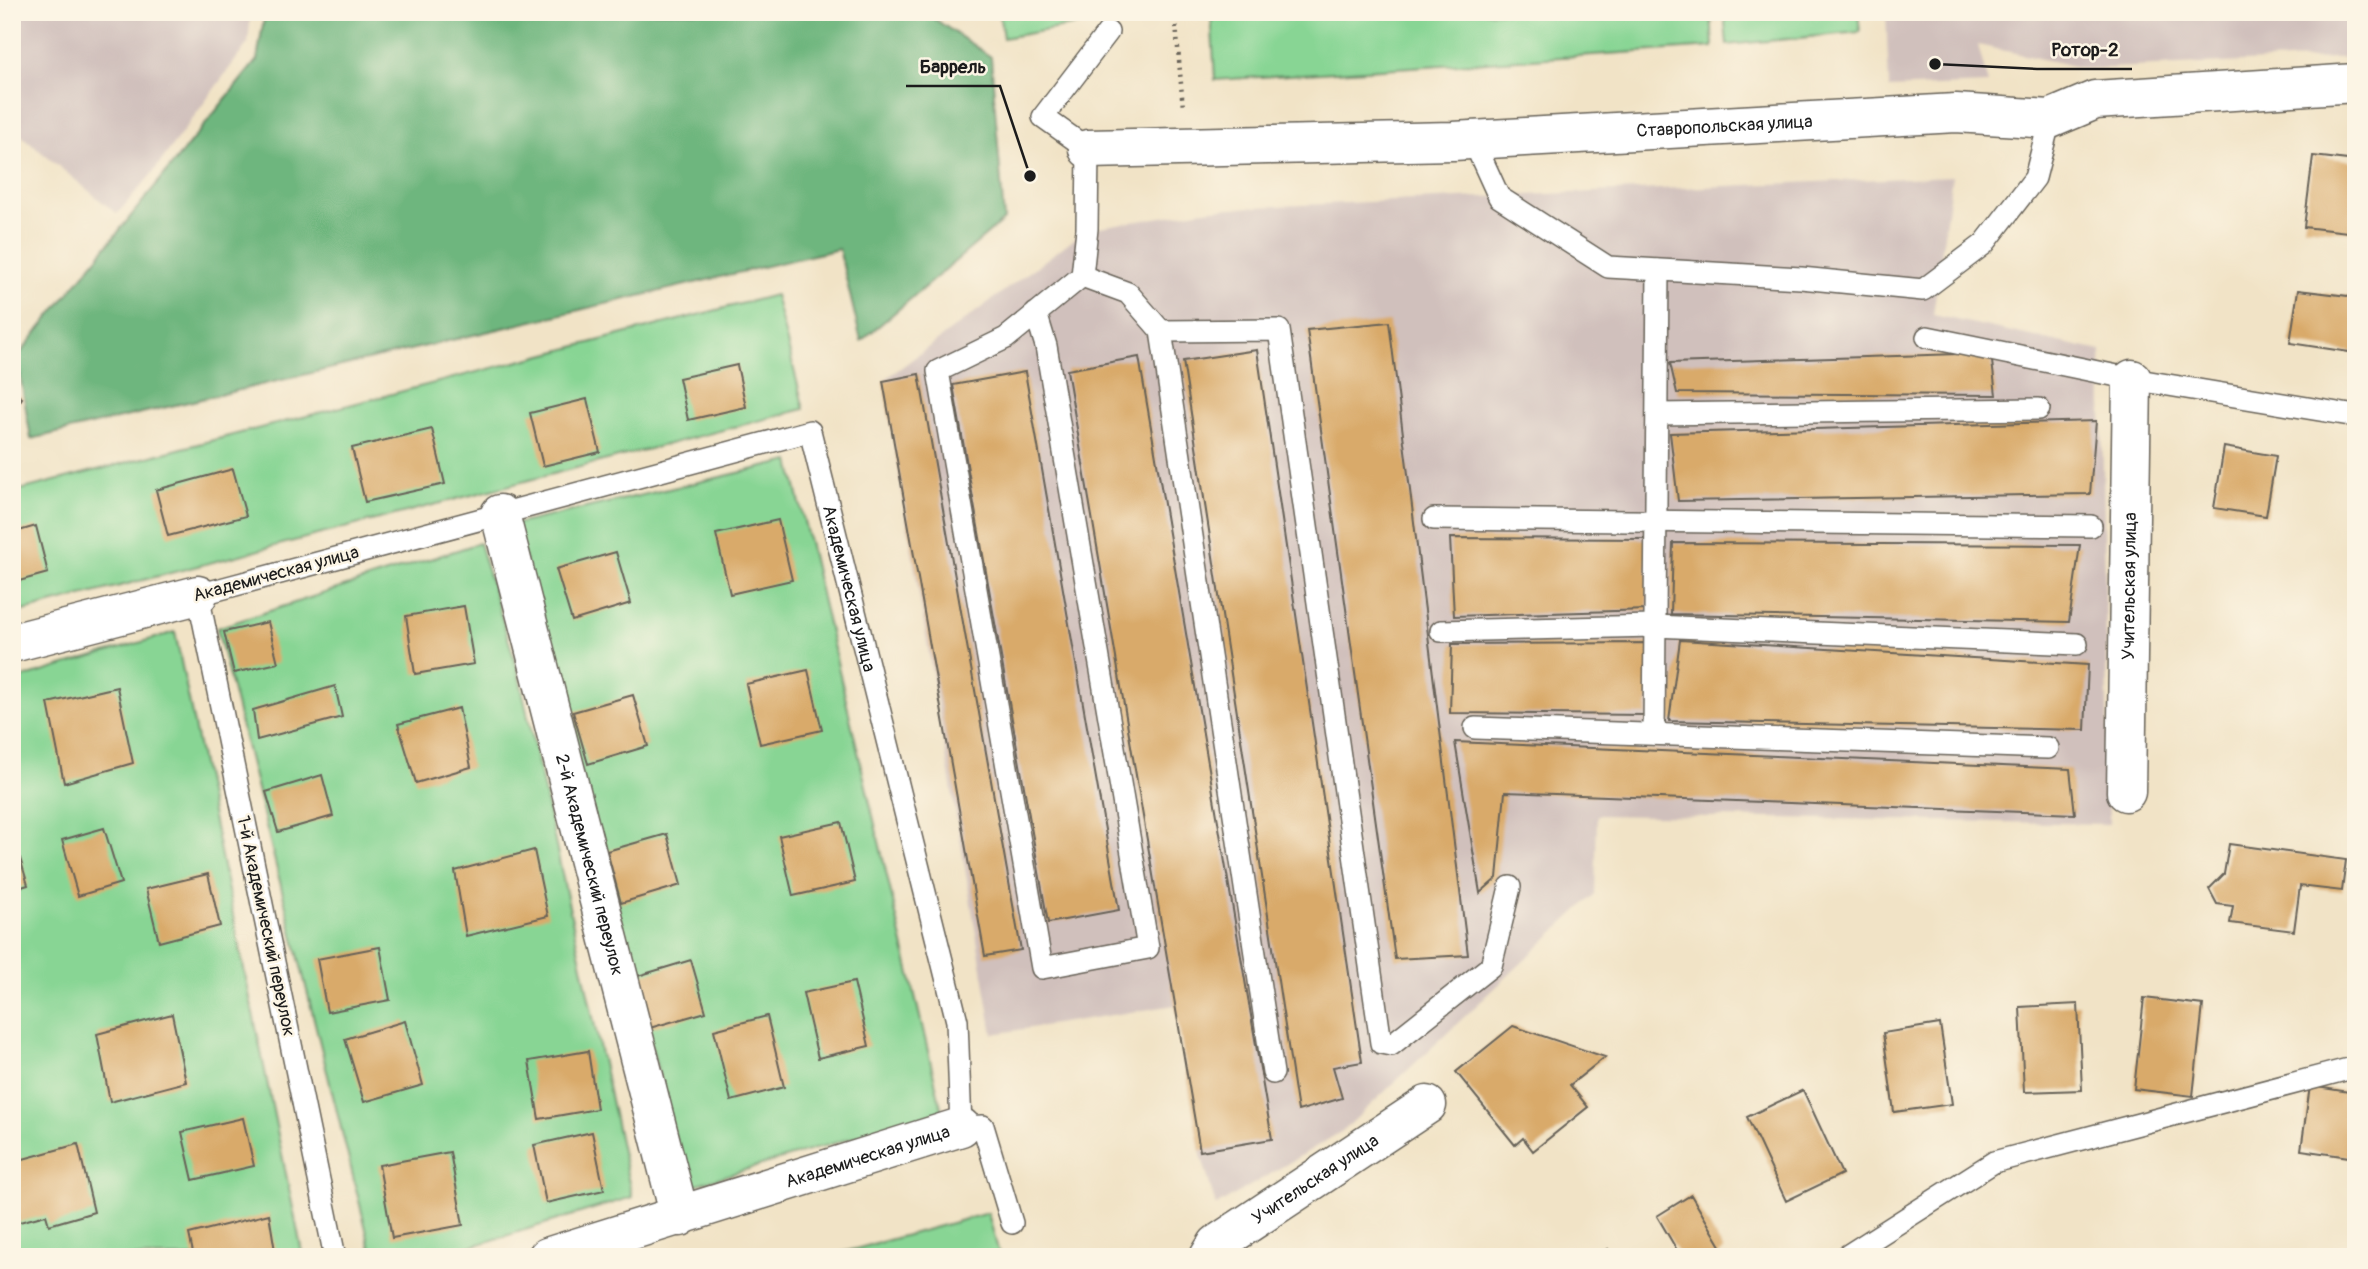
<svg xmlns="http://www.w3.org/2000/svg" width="2368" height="1269" font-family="Pangolin,sans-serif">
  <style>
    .industrial { fill: #d0c0bc }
    .green { fill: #88d594; stroke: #527858; stroke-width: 2 }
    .forest { fill: #6eb67e; stroke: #45694d; stroke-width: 2 }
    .building { fill: #d9aa6b }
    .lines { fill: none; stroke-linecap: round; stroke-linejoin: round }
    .lane-casing { stroke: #676258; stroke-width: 24 }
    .street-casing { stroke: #676258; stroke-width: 41 }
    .path { stroke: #676258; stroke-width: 4.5; stroke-dasharray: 2 5; stroke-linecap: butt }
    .lane { stroke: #fff; stroke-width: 21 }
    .street { stroke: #fff; stroke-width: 38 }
    .labels { text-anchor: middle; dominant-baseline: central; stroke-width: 5; stroke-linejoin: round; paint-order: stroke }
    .street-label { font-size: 18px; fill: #1c1c1c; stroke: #fcf5e5 }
    .leader { fill: none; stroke: #1c1c1c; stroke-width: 2.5 }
    .callout-dot { fill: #1c1c1c; stroke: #fcf5e5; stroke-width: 2.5 }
    .callout-label { font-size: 19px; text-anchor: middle; font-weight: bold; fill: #1c1c1c; stroke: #fcf5e5; stroke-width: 5; stroke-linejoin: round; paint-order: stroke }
  </style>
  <rect width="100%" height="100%" fill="#fcf5e5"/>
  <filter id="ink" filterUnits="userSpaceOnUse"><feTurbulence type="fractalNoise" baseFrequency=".0143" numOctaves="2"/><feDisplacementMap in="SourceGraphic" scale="14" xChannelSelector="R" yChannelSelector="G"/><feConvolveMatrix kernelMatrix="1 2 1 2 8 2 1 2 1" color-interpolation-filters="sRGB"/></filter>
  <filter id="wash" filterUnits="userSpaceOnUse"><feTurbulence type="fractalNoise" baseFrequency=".00686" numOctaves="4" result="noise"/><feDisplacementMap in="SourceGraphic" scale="28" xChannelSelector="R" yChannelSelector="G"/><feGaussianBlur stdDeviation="1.57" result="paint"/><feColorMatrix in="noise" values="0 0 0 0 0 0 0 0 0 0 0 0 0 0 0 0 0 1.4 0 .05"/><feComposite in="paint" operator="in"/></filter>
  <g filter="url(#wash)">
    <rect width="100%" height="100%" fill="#f1e3c6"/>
    <path class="industrial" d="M12,12h239l-3,31 -97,132 -34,39 -105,-86z
      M1886,12h470v45l-268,12 -110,-24 10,39 -99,4z
      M1952,176l-19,139 168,36 8,473 -512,-9 -2,79 -251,236 -128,76 -16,-55 -25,-146 -182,29 -110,-653 204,-152 124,-20z"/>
    <path class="green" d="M999,12h82l1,12 -79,14z
      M1211,12h500l2,35 -498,33z
      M1724,12h134l2,20 -133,13z
      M775,295l29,114 -792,205v-122z
      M790,461l152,650 -254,76 -172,-663z
      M479,543l39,128 114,526 -195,60h-64l-156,-629z
      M175,632l128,625h-291v-576z
      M988,1213l12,44h-174z"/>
    <path class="forest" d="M265,12h659l67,45 13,163 -143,121 -22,-92 -808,190 -14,-82 240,-297z"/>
    <g id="blocks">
      <path class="building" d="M2313,156l43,5v72l-52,-6z
        M2298,290l58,7v56l-66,-10z
        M1389,322l79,633 -73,4 -88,-629z
        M1257,350l105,712 -29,5 9,31 -44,13 -115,-750z
        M1991,353l5,42 -319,-2 -7,-30z
        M1139,357l133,782 -72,12 -133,-781z
        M737,365l9,42 -58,13 -9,-42z
        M1025,372l94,538 -71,13 -95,-538z
        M919,374l102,576 -36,6 -102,-575z
        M12,391l10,7 -10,15z
        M587,399l13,53 -57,14 -13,-53z
        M2096,421l-6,73 -412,7 -8,-68z
        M432,429l13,55 -80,18 -13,-54z
        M2224,447l52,9 -10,60 -52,-8z
        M233,469l13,47 -78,20 -12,-46z
        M778,520l14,60 -62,14 -14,-60z
        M36,526l12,47 -36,10v-50z
        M1450,538l197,1 1,71 -194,6z
        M1673,543l407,2 -11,77 -398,-8z
        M616,552l15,51 -59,18 -16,-52z
        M464,606l10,58 -59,10 -9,-58z
        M268,622l10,41 -44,10 -10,-41z
        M1680,640l408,25 -3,65 -416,-9z
        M1655,643l-9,72 -196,-2 2,-69z
        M808,670l14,60 -62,14 -14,-60z
        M335,686l7,31 -85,23 -4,-30z
        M117,687l16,76 -69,20 -16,-80z
        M633,695l15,51 -60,18 -15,-52z
        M459,708l12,59 -55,16 -18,-59z
        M1455,742l615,27 5,45 -570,-22 -8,86 -17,15z
        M322,775l11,41 -55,16 -12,-40z
        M841,822l14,60 -62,14 -14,-60z
        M104,828l17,55 -43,13 -16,-56z
        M12,831l16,54 -16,5z
        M667,834l14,51 -60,18 -14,-52z
        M2229,844l117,16 -4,31 -42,-5 -6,45 -64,-8 3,-17 -16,-2 -8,-15 15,-15z
        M534,850l14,66 -82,20 -11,-65z
        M208,874l12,52 -61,16 -13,-53z
        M380,947l10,53 -63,12 -10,-53z
        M691,960l15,52 -60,17 -15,-51z
        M854,982l15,64 -51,12 -15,-65z
        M2144,998l59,7 -10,91 -59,-7z
        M2078,1004l4,86 -58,2 -4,-85z
        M172,1014l14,68 -76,20 -13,-68z
        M767,1016l17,71 -53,14 -17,-71z
        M405,1021l18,64 -59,17 -19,-63z
        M1940,1024l12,80 -58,8 -11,-79z
        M1513,1026l92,31 -35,28 18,22 -55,44 -10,-13 -8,7 -59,-73z
        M588,1051l9,58 -58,10 -10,-58z
        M2310,1086l46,7v65l-55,-8z
        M1803,1090l39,84 -56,27 -39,-84z
        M12,1092l7,22 -7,2z
        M243,1118l11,48 -61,14 -11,-48z
        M592,1132l12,58 -58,13 -12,-58z
        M78,1144l16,68 -45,13 -3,-10 -34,9v-62z
        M450,1152l13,73 -71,13 -13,-73z
        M1691,1195l33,56 -9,6h-34l-24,-41z
        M269,1214l7,43h-82l-5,-23z
        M1608,1249l5,8h-16z"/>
    </g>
  </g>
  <g filter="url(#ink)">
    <use href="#blocks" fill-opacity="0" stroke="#676258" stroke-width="2"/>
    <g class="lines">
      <g class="lane-casing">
        <g id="lane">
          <path d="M1473,140l26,57 109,70 193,11 122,12 61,-46 51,-66 15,-59"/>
          <path d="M1082,276l46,17 33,38 112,742"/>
          <path d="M1036,313l10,33 102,602 -106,20 -104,-597 68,-33 76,-62 5,-47 1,-80 -45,-32 65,-85"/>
          <path d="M1161,331l118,-1 102,713 10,2 100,-79 19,-79"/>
          <path d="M1927,337l205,42 224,37"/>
          <path d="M1657,414l382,-5"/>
          <path d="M1434,519l657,7"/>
          <path d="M1441,631l213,-5 423,18"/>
          <path d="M1475,728l573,20"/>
          <path d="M1654,734l4,-464"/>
          <path id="s1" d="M335,1257l-137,-662 612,-164 147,590 4,106 22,-1 29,97"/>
          <path d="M1845,1257l149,-95 362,-95"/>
        </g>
      </g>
      <g class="street-casing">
        <g id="street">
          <path id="s2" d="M1088,149l365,-8 503,-28 94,6 45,-19 261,-17"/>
          <path id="s3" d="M500,514l180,703"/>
          <path d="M12,643l186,-48"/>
          <path id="s4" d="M2126,792l6,-413"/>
          <path id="s5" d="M547,1257l414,-130"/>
          <path id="s6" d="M1209,1257l8,-13 210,-139"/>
        </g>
      </g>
      <path class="path" d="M1175,12l8,96"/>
      <use href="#lane" class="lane"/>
      <use href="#street" class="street"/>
    </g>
  </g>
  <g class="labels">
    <g class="street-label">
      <text stroke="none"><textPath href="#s2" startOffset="637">Ставропольская улица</textPath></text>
      <text transform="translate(276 574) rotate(-15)">Академическая улица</text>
      <text stroke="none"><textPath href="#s4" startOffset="206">Учительская улица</textPath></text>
      <text stroke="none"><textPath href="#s1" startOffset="1472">Академическая улица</textPath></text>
      <text stroke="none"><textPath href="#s3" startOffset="362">2-й Академический переулок</textPath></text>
      <text transform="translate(266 926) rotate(78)">1-й Академический переулок</text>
      <text stroke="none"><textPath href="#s5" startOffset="336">Академическая улица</textPath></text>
      <text stroke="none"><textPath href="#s6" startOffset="133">Учительская улица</textPath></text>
    </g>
  </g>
  <path class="leader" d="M1935 64L2037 69H2132M1030 176L1000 86H906"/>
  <g class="callout-dot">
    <circle cx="1935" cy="64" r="7"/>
    <circle cx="1030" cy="176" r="7"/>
  </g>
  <g class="callout-label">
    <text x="2085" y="56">Ротор-2</text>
    <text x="953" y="73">Баррель</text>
  </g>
  <rect width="2368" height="1269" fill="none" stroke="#fcf5e5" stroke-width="42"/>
</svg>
